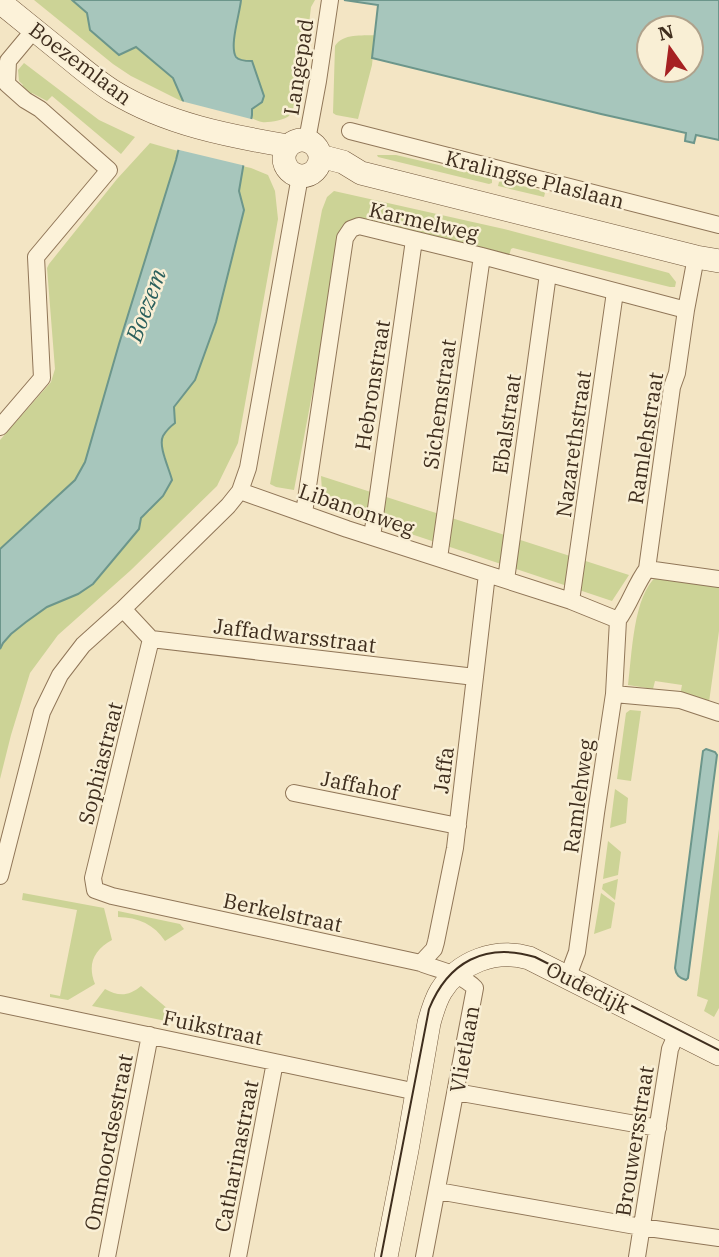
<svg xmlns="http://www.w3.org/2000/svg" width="719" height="1257" font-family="'IBM Plex Serif',serif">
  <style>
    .green { fill: #ccd396 }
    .water { fill: #a7c6bc; stroke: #6c968b; stroke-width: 2; fill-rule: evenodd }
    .pier { fill: #f3e5c4 }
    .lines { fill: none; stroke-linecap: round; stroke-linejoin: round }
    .street-casing { stroke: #907658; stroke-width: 18 }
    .secondary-casing { stroke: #72573b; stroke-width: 24 }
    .street { stroke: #fcf2d9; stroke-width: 16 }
    .secondary { stroke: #fcf2d9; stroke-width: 23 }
    .tram { stroke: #3f2e1e; stroke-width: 2 }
    .labels { text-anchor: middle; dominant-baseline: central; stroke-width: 5; stroke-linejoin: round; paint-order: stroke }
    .street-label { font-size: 21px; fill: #3f2e1e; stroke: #f9efd5 }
    .water-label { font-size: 23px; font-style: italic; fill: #2b605d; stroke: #f9efd5 }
  </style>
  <rect width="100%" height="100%" fill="#f3e5c4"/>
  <path class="green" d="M34,0h38l15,13 49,34 37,31 10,23h-2l-50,-25 -18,-12z
    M241,0h74l-4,7c-2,18 -11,99 -22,109 -5,4 -21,7 -27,6 -4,-1 -7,-2 -10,-4v-10l10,-6 -10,-41c-5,0 -13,0 -16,-5 -7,-10 4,-43 5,-56z
    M375,35l-3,30 -14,54 -22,-4 -3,-2 2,-67c8,-13 27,-10 40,-11z
    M24,63l75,57 36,17 -14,17 -69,-58 -5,5 -15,-8 -2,3 -9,-9 2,-2 -4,-4 -1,-11z
    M150,143l28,8 -17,60 -42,133 -34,118 -10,18 -75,69v-109l51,-58 4,-13 -8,-101 2,-4 68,-85z
    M377,155h19l94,22 2,3v3l-3,1 -111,-27z
    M242,166l9,2 17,7 7,16 3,28 -40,224 -21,43 -86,84 -73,65 -28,38 -19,62 -11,44v-130l3,-6 8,-9 15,-12 21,-15 31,-13 15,-10 46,-55 2,-11 9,-7 16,-52c-8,-19 -5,-22 9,-36l-1,-16 21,-27 21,-58 28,-111 -5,-20z
    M502,181l41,10 2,2 -1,4 -46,-11 1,-4z
    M334,191l170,38 165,44 7,9 -1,5h-5l-157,-39 -2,1 -2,7 -155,-35 -33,126 -27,143 -18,-3 -6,-3 52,-274 5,-13z
    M321,476l308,99 -17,26 -279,-93 -11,-17z
    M657,576l62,10v45l-10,71 -29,-7 2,-10 -27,-4 -2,8 -25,-4c4,-29 5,-90 29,-109z
    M630,710l11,1 -10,70 -14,-2 9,-66z
    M615,789l13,9 -2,25 -16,5z
    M719,829v179l-5,9 -10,-6 4,-11 -11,-4z
    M608,841l13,11 -3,23 -15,4z
    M618,879l-3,21 -13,-11 1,-5z
    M23,893l81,15 8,32c-18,10 -25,24 -17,44l-27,16 -18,-3v-3l10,2 17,-86 -55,-10z
    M601,893l14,10 -4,25 -17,6z
    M118,911l62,13 4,5 -19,12c-10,-16 -27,-24 -47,-24z
    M141,986l34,29 -4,7 -79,-16 13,-17c14,8 24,7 36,-3z"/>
  <path class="water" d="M72,0h169c-1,13 -12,46 -5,57 3,4 11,4 16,4l12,35 -2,6 -10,7v6l-13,76 5,19 -28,112 -21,58 -21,27 1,16c-4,3 -9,8 -12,13 -5,10 6,32 9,44l-9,16 -22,22 -2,11 -46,55 -15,10 -31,13 -21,15 -15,12 -8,9 -3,6v-100l75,-69 10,-18 34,-118 57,-184 5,-21 2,-38 -10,-23 -37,-31 -17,8 -29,-25 -3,-17z
    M344,0h375v140l-23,-5 -2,8 -9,-2 1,-8 -85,-19 -229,-56 6,-53zM691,28v42h-42v-42z
    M706,749l9,3 2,3 -29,223 -2,2c-7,-2 -10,-5 -11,-12l28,-217z"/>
  <path class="pier" d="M181,101l74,19 -9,46 -71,-17z"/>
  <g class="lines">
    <g class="street-casing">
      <path id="street" d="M350,131l369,94
        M307,140l11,-59 12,-81
        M0,427l42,-49 -6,-121 73,-87 -69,-61 -15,-9 -18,-16 1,-23 20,-24
        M240,491l107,38 224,72 47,19
        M304,513l41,-275 6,-9 8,-3 123,30 204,54
        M372,537l42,-297
        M439,558l43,-302
        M647,569l72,10
        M506,580l42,-306
        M571,601l44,-309
        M123,609l28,30 324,38
        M618,620c12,-16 17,-35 29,-51l25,-182 5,-14 9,-63 10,-53
        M151,639l-58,239 2,12 17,6 309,67c17,7 41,11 54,25l-51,269
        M614,694l66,6 39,13
        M294,793l164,33
        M0,876l42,-164 18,-37 23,-30 40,-36 105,-103 12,-15 8,-23 52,-292
        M421,963l13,-14 2,-7 19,-94 32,-274
        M568,976l9,-24 19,-139 18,-119 4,-74
        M0,1004l417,88
        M456,1092l202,36
        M438,1191l203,36 78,11
        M107,1257l43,-222
        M238,1257l37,-195
        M637,1257l33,-208 7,-16"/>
    </g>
    <g class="secondary-casing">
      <path id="secondary" d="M0,2c21,17 42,34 63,51 16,13 33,28 51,39 52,32 115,44 174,54
        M284 158a18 18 0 1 1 36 0a18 18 0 1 1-36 0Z
        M320,156l23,6 18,11 335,84 23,4
        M386,1257l21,-107 22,-127c3,-11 6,-22 12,-32 18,-29 55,-43 88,-33l190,96"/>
    </g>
    <use href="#street" class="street"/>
    <use href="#secondary" class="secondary"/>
    <path class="tram" d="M381,1257l48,-248c19,-47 56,-67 106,-52l184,93"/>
  </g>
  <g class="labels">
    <g class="street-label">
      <text transform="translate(81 63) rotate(37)">Boezemlaan</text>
      <text transform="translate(298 67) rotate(-81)">Langepad</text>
      <text transform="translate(535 179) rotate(14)">Kralingse Plaslaan</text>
      <text transform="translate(424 221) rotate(13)">Karmelweg</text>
      <text transform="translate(372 385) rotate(-81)">Hebronstraat</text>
      <text transform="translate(439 404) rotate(-82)">Sichemstraat</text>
      <text transform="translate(506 424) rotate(-82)">Ebalstraat</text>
      <text transform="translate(645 438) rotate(-81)">Ramlehstraat</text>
      <text transform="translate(573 444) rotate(-82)">Nazarethstraat</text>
      <text transform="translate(357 509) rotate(19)">Libanonweg</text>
      <text transform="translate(295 635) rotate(7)">Jaffadwarsstraat</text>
      <text transform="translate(100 763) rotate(-76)">Sophiastraat</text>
      <text transform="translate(443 770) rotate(-83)">Jaffa</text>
      <text transform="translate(360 785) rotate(11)">Jaffahof</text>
      <text transform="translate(578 796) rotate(-82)">Ramlehweg</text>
      <text transform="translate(283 912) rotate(12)">Berkelstraat</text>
      <text transform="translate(588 987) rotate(27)">Oudedijk</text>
      <text transform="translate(213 1027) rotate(12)">Fuikstraat</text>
      <text transform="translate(464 1049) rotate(-80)">Vlietlaan</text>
      <text transform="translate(634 1141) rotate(-81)">Brouwersstraat</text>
      <text transform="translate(108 1142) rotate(-79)">Ommoordsestraat</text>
      <text transform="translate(236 1156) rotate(-79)">Catharinastraat</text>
    </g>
    <g class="water-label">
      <text transform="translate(145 305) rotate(-70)">Boezem</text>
    </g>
  </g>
  <g transform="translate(670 49) rotate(346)"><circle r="33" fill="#f9efd5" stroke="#afa28c" stroke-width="2"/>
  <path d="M0-5L12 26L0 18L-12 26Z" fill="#a62122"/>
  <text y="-10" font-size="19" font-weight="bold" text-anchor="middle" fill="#3f2e1e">N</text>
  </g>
</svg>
